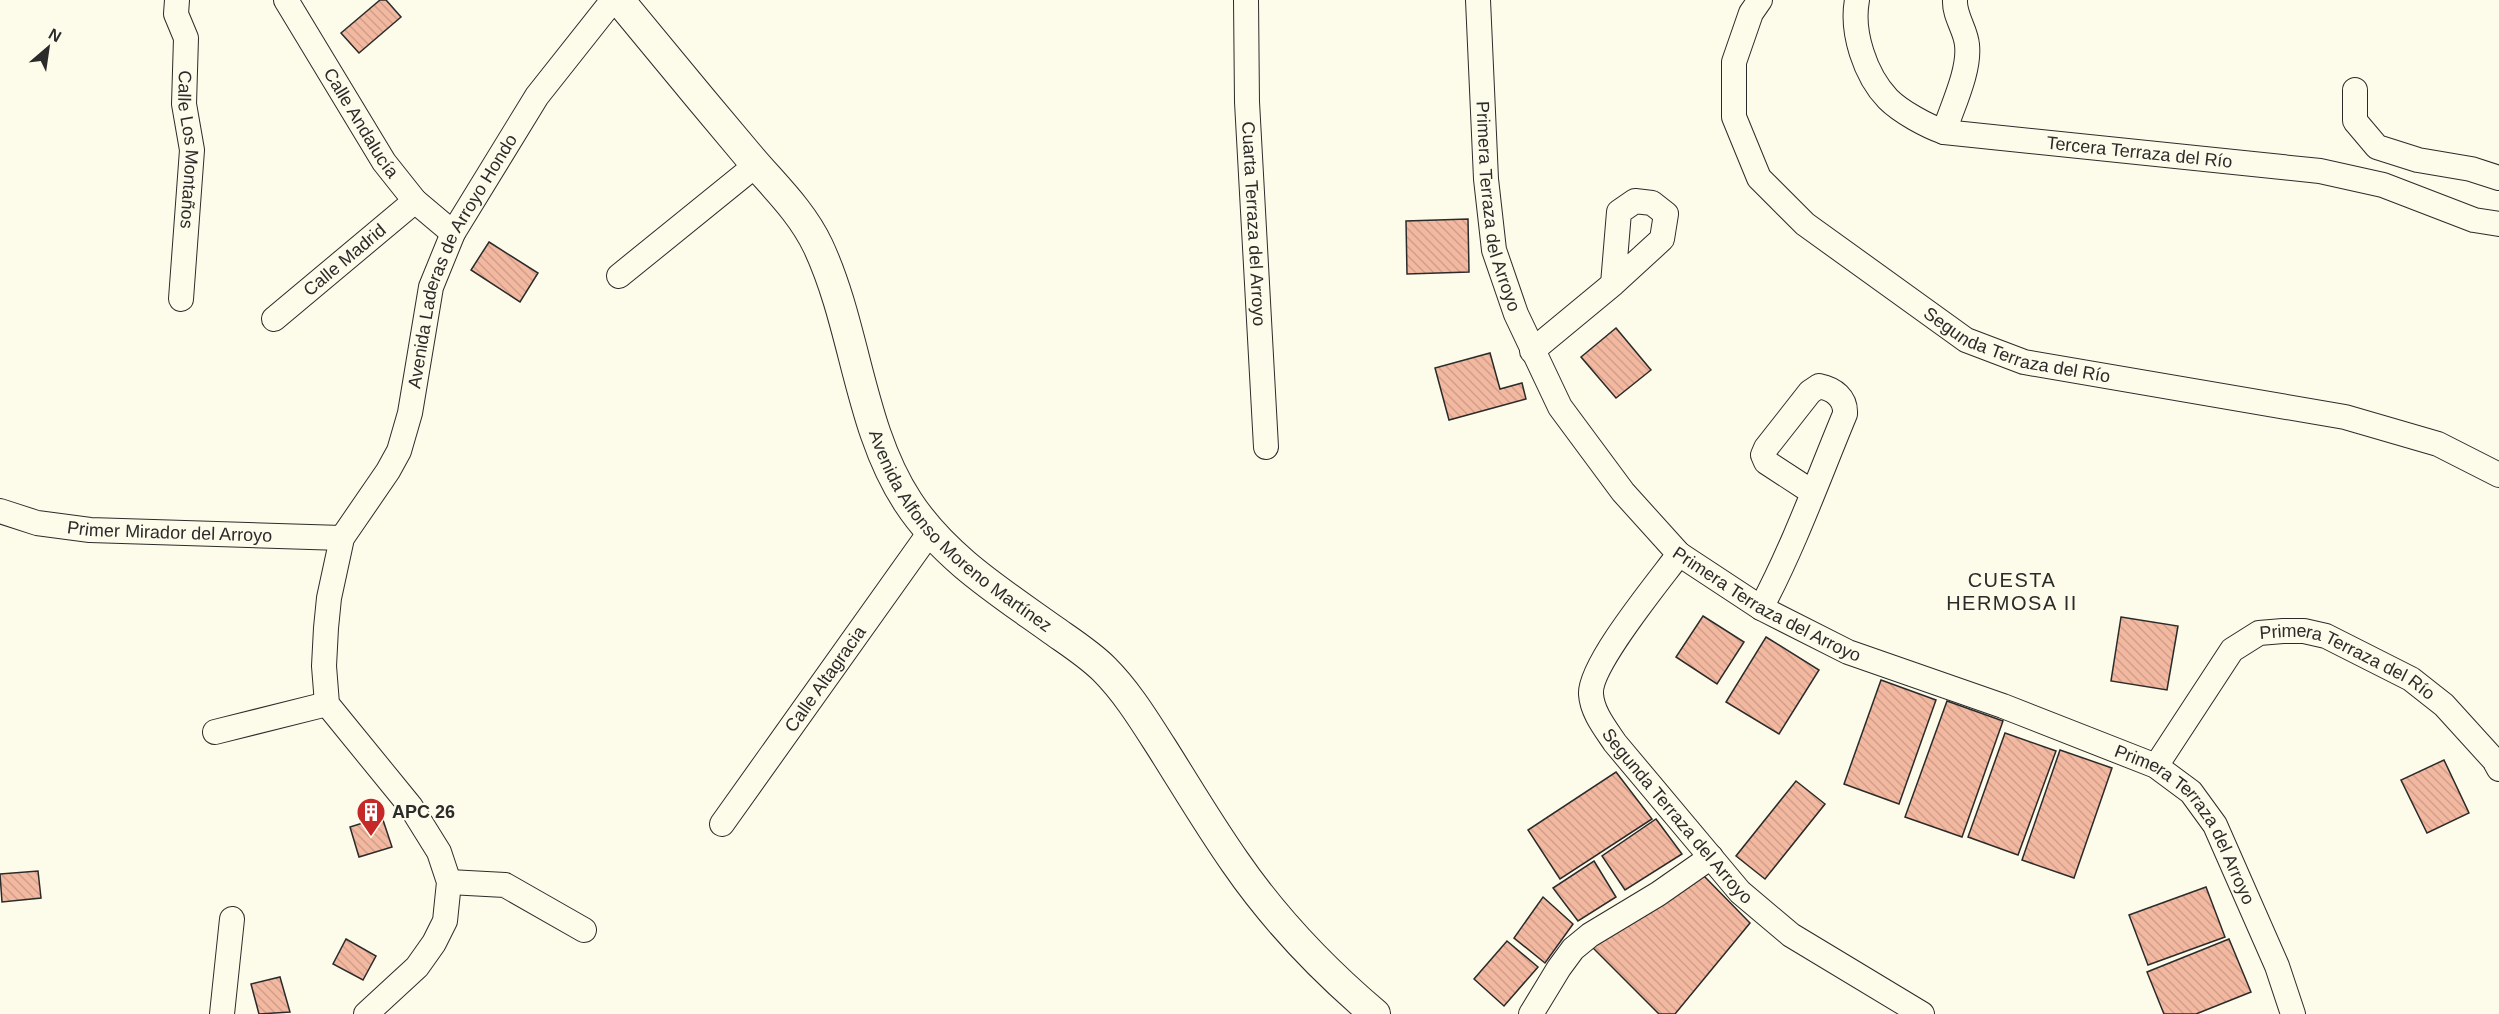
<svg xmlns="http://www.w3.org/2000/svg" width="2499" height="1014" font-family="Arial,sans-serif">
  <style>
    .building { fill: url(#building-back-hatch); stroke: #2b2b2b; stroke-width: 1.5 }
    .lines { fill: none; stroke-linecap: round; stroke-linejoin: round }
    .minor-casing { stroke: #2b2b2b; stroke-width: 26 }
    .major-casing { stroke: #2b2b2b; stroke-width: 32 }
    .minor { stroke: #fdfbea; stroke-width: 24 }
    .major { stroke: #fdfbea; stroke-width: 30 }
    .labels { text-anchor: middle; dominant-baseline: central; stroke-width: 4.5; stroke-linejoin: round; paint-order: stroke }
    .street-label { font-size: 18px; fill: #2b2b2b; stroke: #fdfbea }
    .poi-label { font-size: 18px; font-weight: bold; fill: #2b2b2b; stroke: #fdfbea; text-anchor: start }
    .neighbourhood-label { font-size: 20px; letter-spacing: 1.5px; fill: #2b2b2b; stroke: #fdfbea }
  </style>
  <defs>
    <pattern id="building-back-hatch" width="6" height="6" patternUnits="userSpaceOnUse" patternTransform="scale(1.5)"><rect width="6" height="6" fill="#f2b8a0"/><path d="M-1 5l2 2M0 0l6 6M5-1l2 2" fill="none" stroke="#d09e8a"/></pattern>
  </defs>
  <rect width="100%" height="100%" fill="#fdfbea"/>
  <path class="building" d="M380,0h6l15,17 -42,36 -18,-20z
    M1468,219l1,53 -62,2 -1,-53z
    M489,242l49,31 -18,29 -49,-32z
    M1616,328l35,42 -35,28 -35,-41z
    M1490,353l10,36 22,-6 4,16 -77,21 -14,-52z
    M1703,616l41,26 -27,42 -41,-27z
    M2121,617l57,9 -11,64 -56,-9z
    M1766,637l53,33 -40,64 -53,-32z
    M1881,680l55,20 -37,104 -55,-20z
    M1947,701l56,20 -41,116 -57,-20z
    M2005,733l51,18 -38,104 -50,-18z
    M2060,750l52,18 -38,110 -52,-18z
    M2444,760l25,53 -42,20 -26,-53z
    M1616,772l36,47 -92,60 -32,-49z
    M1796,781l29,23 -60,75 -29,-23z
    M382,817l10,30 -33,10 -9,-30z
    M1656,819l26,35 -57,36 -23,-34z
    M1594,861l22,36 -38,24 -25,-33z
    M38,871l3,27 -39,4 -2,-28z
    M1704,876l46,47 -75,91h-16l-67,-67z
    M2206,887l19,50 -77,28 -19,-50z
    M1543,897l30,27 -28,39 -31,-25z
    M346,939l30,17 -13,24 -30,-16z
    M2229,939l22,53 -55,22h-32l-17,-42z
    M1507,941l31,26 -34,39 -30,-27z
    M280,977l10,35 -31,2 -8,-30z"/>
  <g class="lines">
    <g class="minor-casing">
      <g id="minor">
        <path id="s1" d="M177,0l-1,14 10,24 -2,66 8,46 -11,149"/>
        <path id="s2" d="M286,0l98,162 31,39 38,32"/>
        <path id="s3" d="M1246,0l1,102 19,345"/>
        <path id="s4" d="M1478,0l8,179 8,71 22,64 44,93 63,85 56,62 82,54 87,44 155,54 153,60 35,26 24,33 62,141 16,48"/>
        <path id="s5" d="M1760,0l-9,13 -17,49v55l25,61 46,46 161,116 58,22 321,55 93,27 61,31"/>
        <path id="s6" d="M1857,0c-6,32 8,75 31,99 13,13 39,27 56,33l376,39 63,14 91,35 25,4"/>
        <path d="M2355,90v31l22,26 41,13 53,9 28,9"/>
        <path d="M1944,132c8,-25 26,-61 23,-87 -1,-15 -13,-29 -12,-45"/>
        <path d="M619,276l137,-111"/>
        <path id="s7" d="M274,319l141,-118"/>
        <path d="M1532,351l81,-67 49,-45 4,-25 -14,-11 -17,-2 -16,11 -6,72"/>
        <path id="s8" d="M0,511l37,12 53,7 252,8"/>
        <path id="s9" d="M1679,554c-19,26 -90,111 -88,140 1,18 14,34 24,49l125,149 51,43 131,79"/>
        <path d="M1761,608c33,-62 57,-129 84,-194 1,-16 -11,-25 -26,-28l-9,6 -44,56 -3,7 3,7 46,30"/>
        <path d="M215,732l112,-28"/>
        <path id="s10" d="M2156,766l76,-116 27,-17 24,-2h21l22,5 85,43 33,26 50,55 5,9"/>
        <path id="s11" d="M722,824l208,-292"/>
        <path d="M449,882l56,3 79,45"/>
        <path d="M222,1014l10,-95"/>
        <path id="s12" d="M366,1014l51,-47 17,-24 11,-22 4,-39 -10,-30 -28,-45 -84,-103 -3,-38 2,-38 3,-30 13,-60 46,-67 11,-20 11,-38 21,-126 22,-54 84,-137 76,-96"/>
        <path d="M1531,1014l28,-46 14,-19 17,-14 68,-41 53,-37"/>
      </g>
    </g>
    <g class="major-casing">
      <g id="major">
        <path id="s13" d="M619,0c42,51 85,103 128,154 25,30 54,56 71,92 38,81 41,182 90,256 36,55 92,90 145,128 17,12 36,24 51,39 23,23 40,51 58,79 24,38 47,77 73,114 40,58 87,107 140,152"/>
      </g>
    </g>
    <use href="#minor" class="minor"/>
    <use href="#major" class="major"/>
  </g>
  <defs>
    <g id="building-pin" transform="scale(1.5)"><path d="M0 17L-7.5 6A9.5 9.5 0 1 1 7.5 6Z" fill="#c62828" stroke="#fdfbea"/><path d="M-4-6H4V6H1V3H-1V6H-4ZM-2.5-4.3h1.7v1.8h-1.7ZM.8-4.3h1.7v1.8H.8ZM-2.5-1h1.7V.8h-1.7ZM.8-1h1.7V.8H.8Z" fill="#fff"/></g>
  </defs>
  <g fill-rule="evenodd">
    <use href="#building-pin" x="371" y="812"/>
  </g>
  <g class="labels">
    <g class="street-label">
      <text stroke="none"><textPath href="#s2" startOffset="144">Calle Andalucía</textPath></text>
      <text stroke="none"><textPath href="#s1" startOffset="152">Calle Los Montaños</textPath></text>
      <text stroke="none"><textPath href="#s6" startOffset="369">Tercera Terraza del Río</textPath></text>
      <text stroke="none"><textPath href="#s4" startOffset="208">Primera Terraza del Arroyo</textPath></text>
      <text stroke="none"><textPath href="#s3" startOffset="224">Cuarta Terraza del Arroyo</textPath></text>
      <text stroke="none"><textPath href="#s7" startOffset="92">Calle Madrid</textPath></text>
      <text stroke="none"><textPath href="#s12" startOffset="854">Avenida Laderas de Arroyo Hondo</textPath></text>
      <text stroke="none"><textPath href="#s5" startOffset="502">Segunda Terraza del Río</textPath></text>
      <text stroke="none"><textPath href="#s13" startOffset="645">Avenida Alfonso Moreno Martínez</textPath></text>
      <text stroke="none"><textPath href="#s8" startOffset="172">Primer Mirador del Arroyo</textPath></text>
      <text stroke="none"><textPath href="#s4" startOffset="712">Primera Terraza del Arroyo</textPath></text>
      <text stroke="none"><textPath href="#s10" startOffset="266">Primera Terraza del Río</textPath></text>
      <text stroke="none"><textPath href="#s11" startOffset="178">Calle Altagracia</textPath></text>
      <text stroke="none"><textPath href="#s9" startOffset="318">Segunda Terraza del Arroyo</textPath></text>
      <text stroke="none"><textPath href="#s4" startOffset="1198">Primera Terraza del Arroyo</textPath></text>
    </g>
    <g class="poi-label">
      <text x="392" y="812">APC 26</text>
    </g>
    <g class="neighbourhood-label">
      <text x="2012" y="580">CUESTA<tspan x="2012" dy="23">HERMOSA II</tspan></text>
    </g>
  </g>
  <g transform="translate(48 48) rotate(29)" stroke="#fdfbea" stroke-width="4.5" paint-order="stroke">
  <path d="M0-4.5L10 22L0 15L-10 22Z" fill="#2b2b2b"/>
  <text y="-9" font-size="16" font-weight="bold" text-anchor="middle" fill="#2b2b2b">N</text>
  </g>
</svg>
